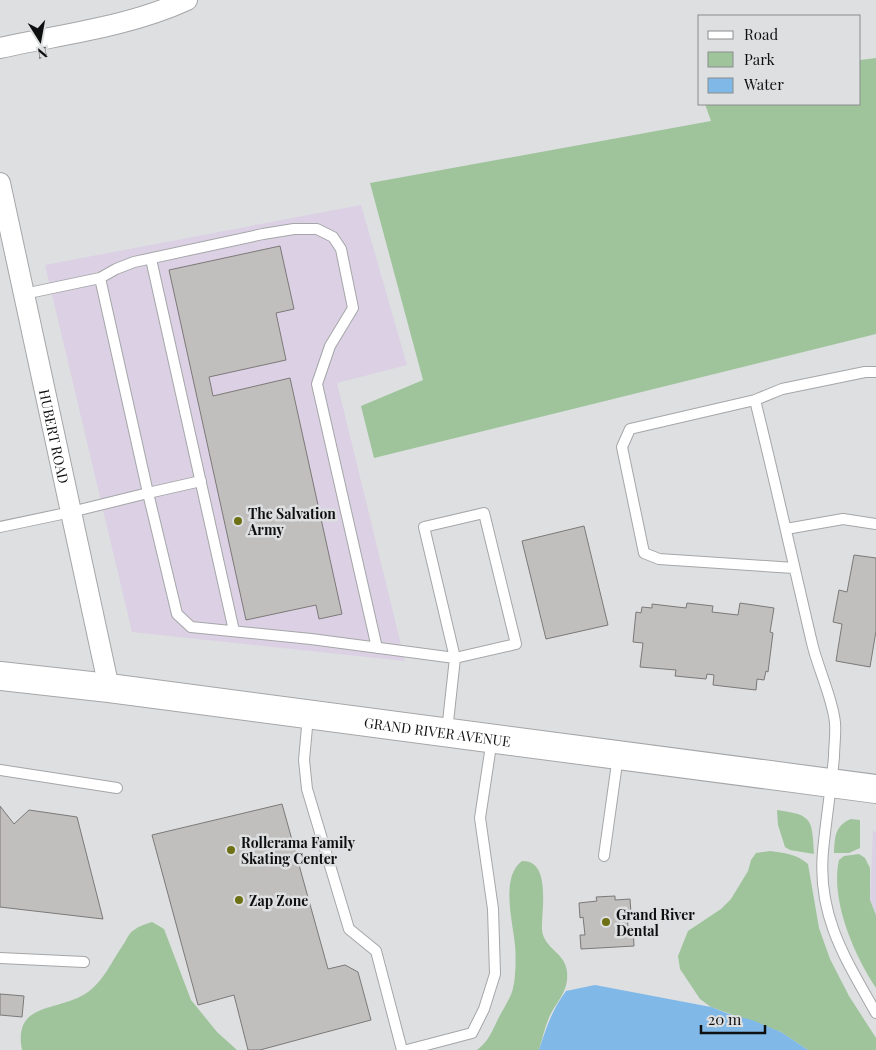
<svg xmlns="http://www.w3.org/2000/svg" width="876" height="1050" font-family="'Playfair Display',serif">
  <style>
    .commercial { fill: #dbd0e4 }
    .green { fill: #9fc49b }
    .water { fill: #80b9e8 }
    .building { fill: #c1bfbd; stroke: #7c7978 }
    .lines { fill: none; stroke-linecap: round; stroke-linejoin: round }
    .service-casing { stroke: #a5a6a8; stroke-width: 12 }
    .minor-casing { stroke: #a5a6a8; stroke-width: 22 }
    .secondary-casing { stroke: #a5a6a8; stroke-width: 30 }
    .service { stroke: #fff; stroke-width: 10 }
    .minor { stroke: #fff; stroke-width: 20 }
    .secondary { stroke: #fff; stroke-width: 28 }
    .poi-dot { fill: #6d7014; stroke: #dddfe1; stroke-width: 2 }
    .labels { text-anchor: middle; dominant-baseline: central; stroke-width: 5; stroke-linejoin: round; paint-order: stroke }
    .street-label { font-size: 14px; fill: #0e0f0f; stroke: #dddfe1 }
    .poi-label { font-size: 14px; font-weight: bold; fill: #0e0f0f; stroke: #dddfe1; text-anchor: start }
  </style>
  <rect width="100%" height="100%" fill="#dddfe1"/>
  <path class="commercial" d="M361,205l46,160 -70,18 68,278 -273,-29 -87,-367z
    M873,831l3,1v83l-6,-15z"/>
  <path class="green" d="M876,58v276l-502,124 -13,-52 62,-26 -53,-197 341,-62 -6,-17h155v-44z
    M777,810c36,5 35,9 37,44l-24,-4 -5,-3 -7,-22z
    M851,819l9,1v28l-11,5h-15c1,-15 0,-27 17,-34z
    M770,851c14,2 27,3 38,13l11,64 11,31 19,37 27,42v12h-68l-27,-18 -70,-25 -11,-8 -20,-30 -2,-13 10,-25 33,-22 10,-10 17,-28 3,-11 5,-7z
    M859,854l6,4 5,10v32l6,15v73c-22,-33 -46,-88 -37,-128l5,-4z
    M522,861c30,-1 19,51 20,69 2,19 24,23 25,42 2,21 -12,30 -19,48 -4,10 -6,20 -9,30h-62c12,-9 15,-19 21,-31 5,-10 13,-21 15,-31 3,-11 3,-32 2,-43 -2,-23 -15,-68 7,-84z
    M152,922l12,7 27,71 26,32 20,18h-215c-9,-48 34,-38 63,-56 19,-12 27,-34 40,-52 2,-4 5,-10 9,-12 5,-4 12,-6 18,-8z"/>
  <path class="water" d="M595,985l116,22 18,7 23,6 29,12 27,18h-269c7,-22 13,-40 27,-59z"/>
  <path class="building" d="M280,246l14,63 -18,4 10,47 -77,17 4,19 77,-18 52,236 -23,5 -3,-14 -70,15 -77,-350z
    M584,526l24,99 -62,14 -24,-98z
    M854,555l22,3v73l-6,36 -34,-6 6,-37 -9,-2 6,-32 8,2z
    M687,603l26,3 -1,6 26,3 2,-12 34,5 -4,24 3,1 -5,39 -2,-1 -2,9 -7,-1 -1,11 -43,-5 1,-10 -7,-1 -1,5 -31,-3 1,-6 -36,-3 3,-24 -10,-1 3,-30 5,1 1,-6 10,1v-4l34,4z
    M282,804l46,165 17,-4 13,7 13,48 -111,30h-12l-14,-55 -36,10 -46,-170z
    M0,806l14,18 15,-14 48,7 26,102 -103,-12z
    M615,896v4l15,-1 1,14h-4l1,14h5l1,19 -53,3 -1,-14h5l-2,-18 -3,1 -1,-15 18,-2 -1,-4z
    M0,994l24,2 -2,21 -22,-2z"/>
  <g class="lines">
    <g class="service-casing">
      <path id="service" d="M151,259l83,372
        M100,278l16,-9 18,-7 129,-28 31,-5h23l16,8 8,12 12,59 -23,38 -13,38 60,264
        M24,294l76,-16 48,215 53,-12
        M876,372h-11l-83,17 -27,11c20,81 38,162 57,243 6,26 21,56 23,80 1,11 -1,23 -1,34 -3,32 -8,63 -11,94 -6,65 23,109 53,162
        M755,400l-125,29 -8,18 22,106 15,6 135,9
        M0,527l71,-15 77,-19 29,121 14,13 120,12 144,19 61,-14 -32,-131 -60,14 31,131 -8,73
        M786,529l57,-10 33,5
        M308,716l-4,44 3,29 42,140 27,22 26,99
        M0,770l117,18
        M604,856l14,-100
        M0,958l84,4
        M407,1050l65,-17 12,-24 11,-35 -2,-65 -13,-91 12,-79"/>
    </g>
    <g class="minor-casing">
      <g id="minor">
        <path d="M0,48c63,-14 128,-21 187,-48"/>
        <path id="s1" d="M0,183l109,505"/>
      </g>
    </g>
    <g class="secondary-casing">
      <g id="secondary">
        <path id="s2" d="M0,676l109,12 767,101"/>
      </g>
    </g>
    <use href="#service" class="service"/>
    <use href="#minor" class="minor"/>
    <use href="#secondary" class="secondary"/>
  </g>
  <g class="poi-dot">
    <circle cx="238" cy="521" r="5"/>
    <circle cx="231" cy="850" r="5"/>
    <circle cx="239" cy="900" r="5"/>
    <circle cx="606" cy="922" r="5"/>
  </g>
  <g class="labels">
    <g class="street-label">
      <text stroke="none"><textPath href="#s1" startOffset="259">HUBERT ROAD</textPath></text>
      <text stroke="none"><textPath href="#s2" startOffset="441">GRAND RIVER AVENUE</textPath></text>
    </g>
    <g class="poi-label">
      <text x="248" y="513">The Salvation<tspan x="248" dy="16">Army</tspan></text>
      <text x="241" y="842">Rollerama Family<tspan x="241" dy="16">Skating Center</tspan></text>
      <text x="249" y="900">Zap Zone</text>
      <text x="616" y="914">Grand River<tspan x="616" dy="16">Dental</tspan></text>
    </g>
  </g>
  <rect x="698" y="15" width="162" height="90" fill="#dddfe1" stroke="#8a8c8d"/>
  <rect x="708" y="31" width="25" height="8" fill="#ffffff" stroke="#8a8c8d"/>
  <text x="744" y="40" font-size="15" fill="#0e0f0f">Road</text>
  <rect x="708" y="52" width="25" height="15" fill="#9fc49b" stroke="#8a8c8d"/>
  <text x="744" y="65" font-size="15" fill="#0e0f0f">Park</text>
  <rect x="708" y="78" width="25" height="15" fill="#80b9e8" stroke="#8a8c8d"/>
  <text x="744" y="90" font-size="15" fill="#0e0f0f">Water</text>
  <g transform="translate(40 40) rotate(169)" stroke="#dddfe1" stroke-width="4" paint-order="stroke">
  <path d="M0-4L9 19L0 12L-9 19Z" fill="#0e0f0f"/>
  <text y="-8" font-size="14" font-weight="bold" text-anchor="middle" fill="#0e0f0f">N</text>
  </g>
  <path d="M701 1025v8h64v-8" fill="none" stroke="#0e0f0f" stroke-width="2.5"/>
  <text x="708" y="1025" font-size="15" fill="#0e0f0f" stroke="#dddfe1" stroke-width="4" paint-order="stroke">20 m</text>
</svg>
